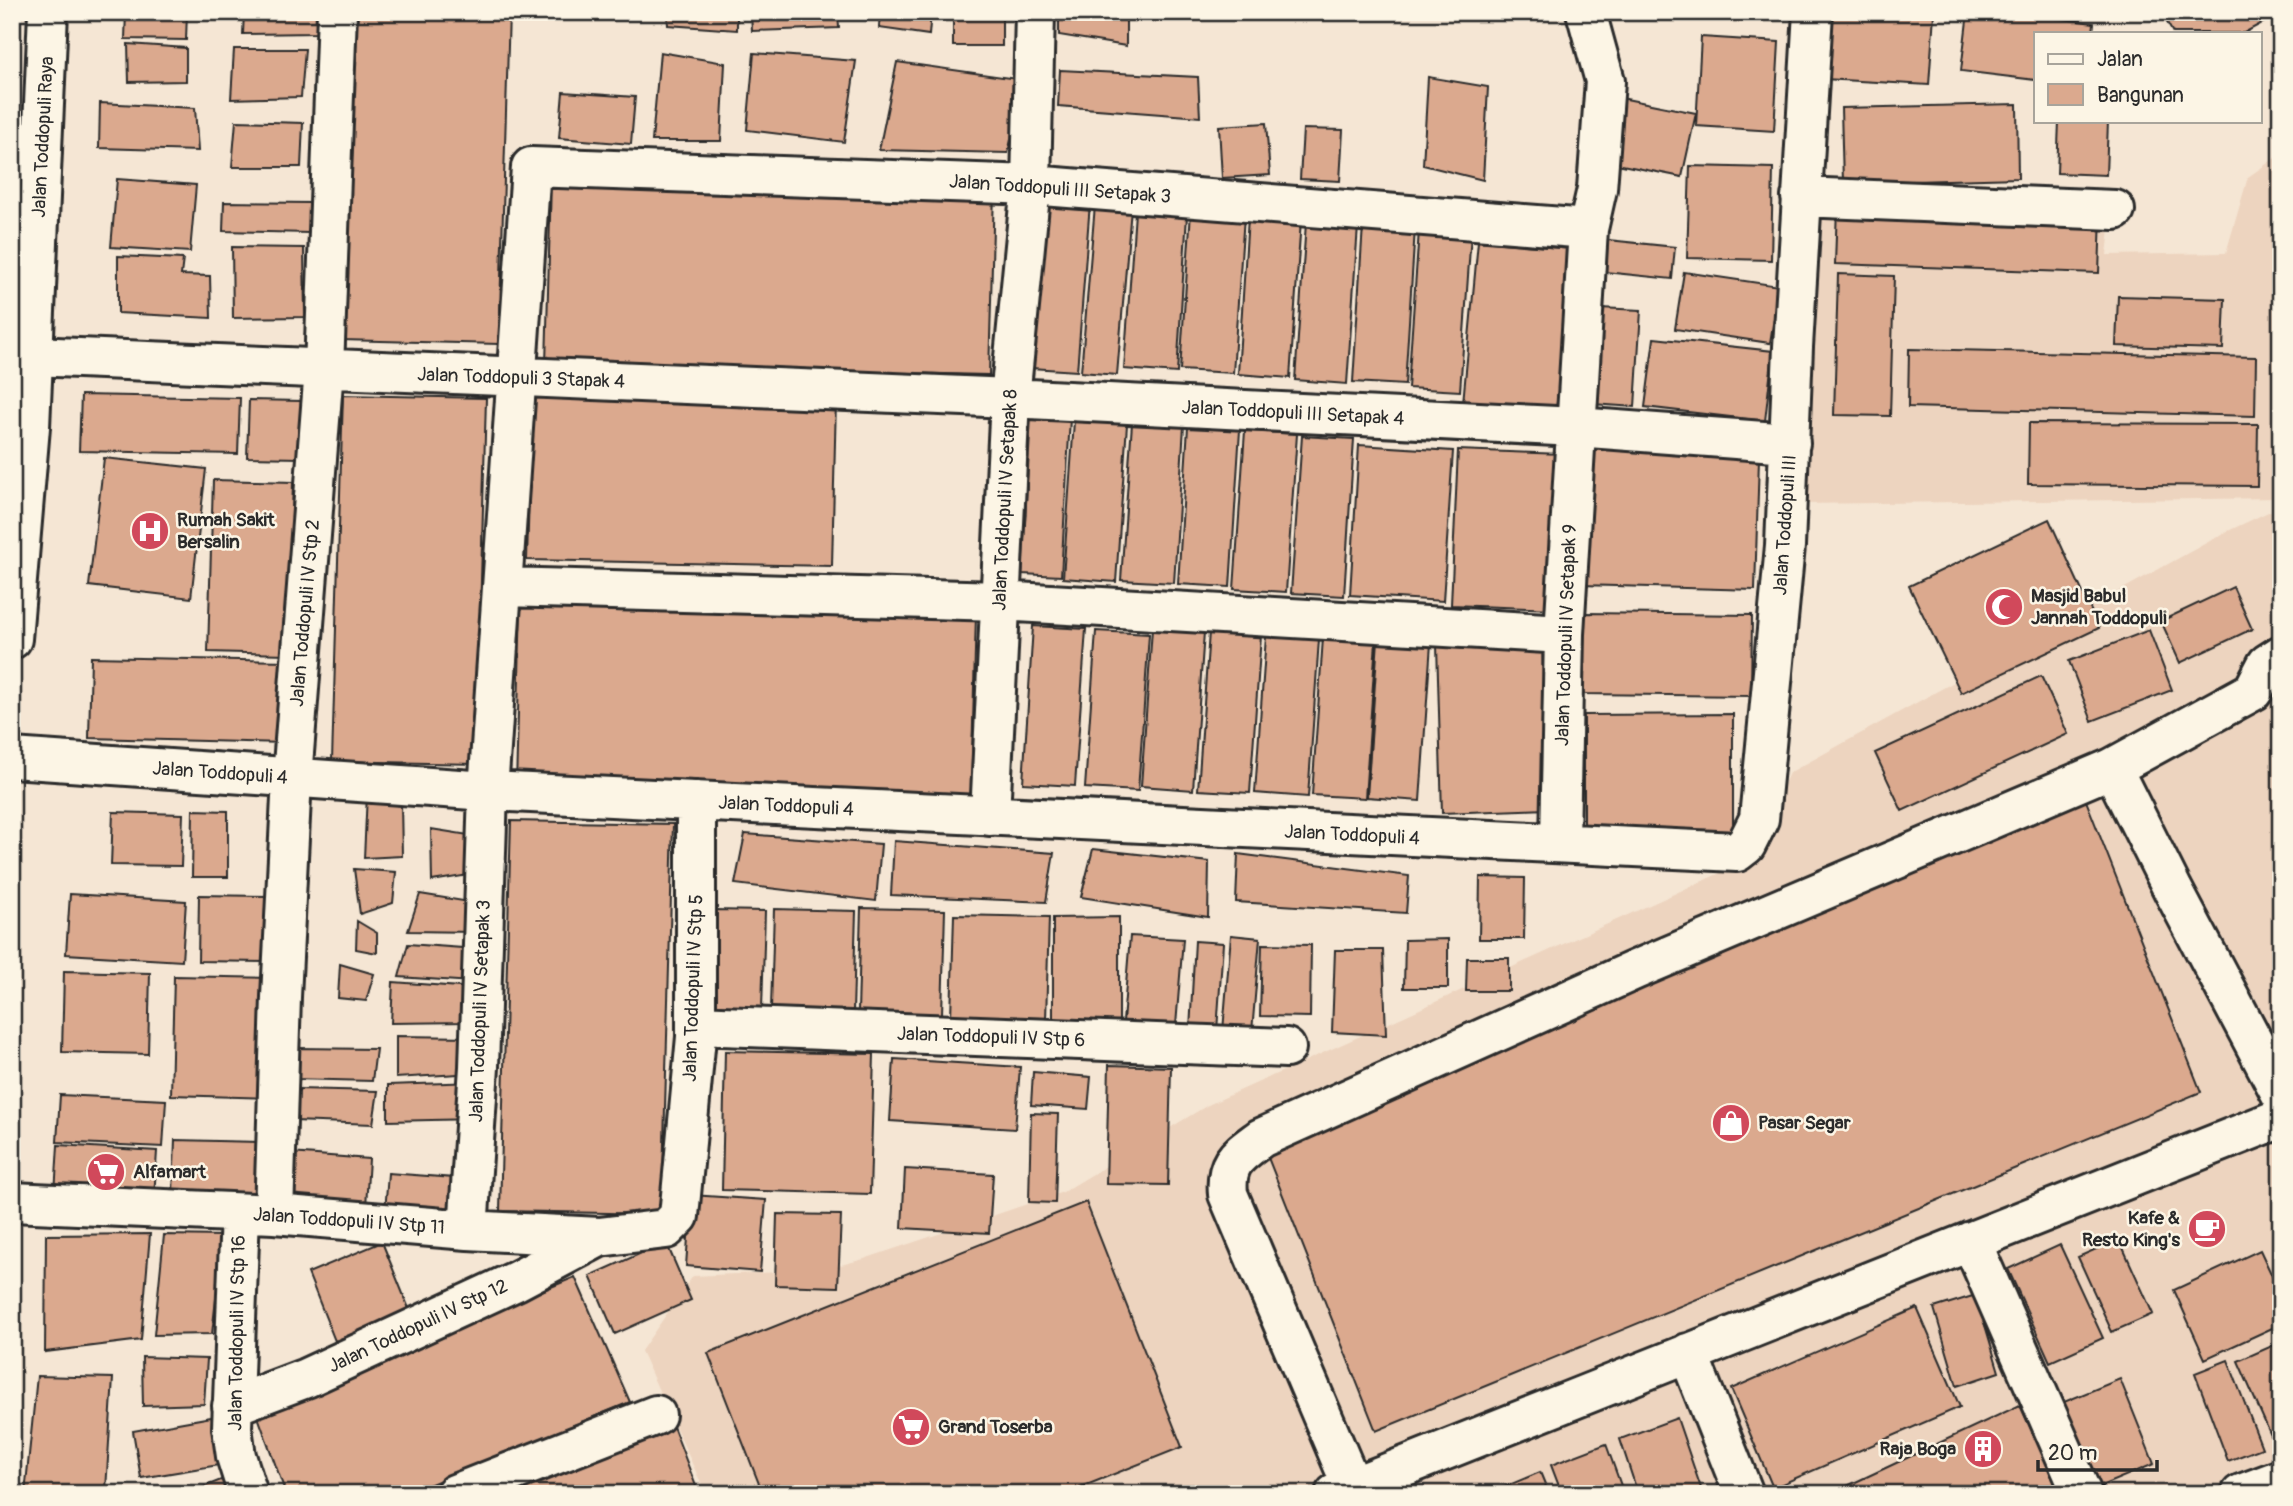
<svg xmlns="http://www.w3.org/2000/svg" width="2293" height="1506" font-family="Pangolin,sans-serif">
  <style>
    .built { fill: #edd4bf }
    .building { fill: #dba98e; stroke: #2b2b2b; stroke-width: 2 }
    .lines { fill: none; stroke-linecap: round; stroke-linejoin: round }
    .minor-casing { stroke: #2b2b2b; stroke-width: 44 }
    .major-casing { stroke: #2b2b2b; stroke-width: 44 }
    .minor { stroke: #fcf5e5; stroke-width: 38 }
    .major { stroke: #fcf5e5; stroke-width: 38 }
    .labels { text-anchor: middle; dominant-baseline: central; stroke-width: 5; stroke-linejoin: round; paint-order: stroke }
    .street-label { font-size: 19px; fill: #2b2b2b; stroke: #fcf5e5 }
    .poi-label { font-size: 19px; font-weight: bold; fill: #2b2b2b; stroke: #fcf5e5; text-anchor: start }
  </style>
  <rect width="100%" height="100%" fill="#f5e6d4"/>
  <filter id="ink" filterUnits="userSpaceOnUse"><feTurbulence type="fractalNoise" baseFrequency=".0143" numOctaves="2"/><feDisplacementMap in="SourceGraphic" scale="14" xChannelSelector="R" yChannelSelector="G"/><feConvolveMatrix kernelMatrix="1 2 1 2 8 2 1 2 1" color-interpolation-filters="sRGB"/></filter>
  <g filter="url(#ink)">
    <path class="built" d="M2281,154v344l-481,6 11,-313 301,20 -5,44 119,-2 22,-76z
      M2281,506v988h-1575l-65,-143 52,-75 129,-6 42,-11 199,-67 145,-87 541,-245 40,-87 439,-242z"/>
    <path class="building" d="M126,12h61l-1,28 -61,-1z
      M244,12h73l-1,21 -73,1z
      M350,12h159l-10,332 -158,-4z
      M667,12h70v18l-69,-5z
      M751,12h87l1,16 -87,3z
      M880,12h51l-2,23 -50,-7z
      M953,12h49v34h-49z
      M1059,12h67v34l-67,-11z
      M1828,12l106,2 -5,71 -105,-6z
      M1968,12h37l89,11 -1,10h-57v47l-75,-9z
      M2161,12h120v1l-37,20h-71z
      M1701,37l78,5 -5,89 -78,-5z
      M128,44l58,4v33l-57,1z
      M234,49h71l-4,48 -70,2z
      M660,52l65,11 -4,78h-69z
      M754,53l102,8 -12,81 -97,-12z
      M897,62l127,18 -16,73 -129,-3z
      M1060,70l138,7 2,40 -142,-11z
      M1428,77l60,10 -5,93 -60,-15z
      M563,92l72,5 -4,47 -72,-6z
      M1621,98l75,15 -14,64 -75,-15z
      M100,103l95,5 3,43 -99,-3z
      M2017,104l1,74 -175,5 -2,-75z
      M236,121l67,2 -2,44h-69z
      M2059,121h49l-2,54 -49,-2z
      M1266,123l4,52 -48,3 -3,-52z
      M1303,129l40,1 -3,51 -40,-2z
      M1690,166l83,2 -2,92 -84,-2z
      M117,179l79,6 -6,67 -79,-5z
      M551,181l443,9 -5,185 -443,-10z
      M1043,200l47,3 -13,168 -46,-3z
      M224,202l86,1 -1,30 -86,-2z
      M1095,205l36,3 -14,167 -36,-3z
      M1837,207l264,8 -2,58 -264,-9z
      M1135,212l52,3 -10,158 -53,-4z
      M1191,212l53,4 -11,157 -53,-3z
      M1248,217l53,3 -11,158 -52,-4z
      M1306,223l52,3 -11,158 -52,-4z
      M1363,225l52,3 -10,157 -52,-3z
      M1419,230l52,3 -11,158 -52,-3z
      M1608,240l67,7 -3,32 -67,-7z
      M1478,241l94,8 -16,162 -93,-8z
      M232,247l72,1 1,69 -72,1z
      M118,256l65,3 -2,16 29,1 1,42 -93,-5z
      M1684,272l95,14 -9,57 -95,-14z
      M1838,274l56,2 -4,140 -56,-1z
      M2118,296l107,3 -2,50 -107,-3z
      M1599,308l42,2 -6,97 -42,-3z
      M1654,338l119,13 -8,70 -120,-14z
      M1909,349l347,8 -1,59 -347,-9z
      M532,394l304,6 -4,166 -305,-6z
      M81,395l159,3 -2,56 -159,-3z
      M343,395l143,3 -10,366 -144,-3z
      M249,400l53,1 -1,57 -54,-1z
      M1031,416l39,2 -9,158 -39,-2z
      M1074,421l53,3 -11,158 -53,-4z
      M1132,423l52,3 -10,157 -53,-3z
      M2029,423l229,1 -1,62 -229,-2z
      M1188,427l52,3 -10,157 -52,-3z
      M1245,431l52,3 -11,158 -52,-3z
      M1302,436l52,3 -10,157 -53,-3z
      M1590,440l169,18 -4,132 -174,-5z
      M1359,445l94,6 -10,150 -93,-6z
      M1458,450l104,4 -7,155 -104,-4z
      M104,458l102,11 -15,129 -102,-12z
      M213,480l80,2 -5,172 -80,-2z
      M2049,519l50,109 -138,65 -52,-107z
      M2233,587l19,42 -72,34 -19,-42z
      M521,603l455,11 -5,182 -455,-10z
      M1584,613l168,2 -1,81 -168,-2z
      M1033,626l53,3 -11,157 -52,-3z
      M1152,629l52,3 -11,158 -52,-4z
      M2149,630l23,60 -80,31 -23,-60z
      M1096,631l53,3 -11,157 -53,-3z
      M1209,632l52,3 -11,158 -52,-3z
      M1266,636l53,3 -11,158 -53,-4z
      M1323,638l53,3 -11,157 -53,-3z
      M1378,640l53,3 -11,158 -53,-4z
      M1542,641l5,168 -105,4 -5,-168z
      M91,657l198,4 -3,82 -197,-5z
      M2041,676l27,58 -166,77 -27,-58z
      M1733,714v126l-149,1v-126z
      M2083,793l118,299 -825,339 -109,-276z
      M367,794l34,8 1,54 -38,2z
      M193,810l35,1v66h-36z
      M113,812l70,2 -2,52 -70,-1z
      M511,821l162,3 -11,390 -162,-3z
      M431,829l44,7 -6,39 -37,6z
      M745,834l136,10 -5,57 -141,-17z
      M894,841l160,12 -8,49 -155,-7z
      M1093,849l116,13 -1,55 -127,-20z
      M1238,854l171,22 -3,37 -170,-11z
      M354,869l42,3 -3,31 -33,11z
      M1480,877l45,1 -1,61h-45z
      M70,894l116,7 -4,60 -116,-7z
      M420,894l56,9 -1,29 -67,-1z
      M199,895l72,1 -2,66 -71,-1z
      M861,908l84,2 -3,104 -84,-2z
      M774,909l82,2 -3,100 -82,-2z
      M713,910l52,1 -3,98 -52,-1z
      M954,915l95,2 -3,103 -95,-2z
      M1119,917v106l-66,1v-106z
      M357,921l20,12v20l-21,-4z
      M1231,935l29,3 -8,94 -29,-1z
      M1130,936l53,3 -8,99 -53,-4z
      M1448,939v49h-44l1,-48z
      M1195,941l28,2 -6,88 -27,-1z
      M408,944l68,5 -4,33 -73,-5z
      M1262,944l49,1 -1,72 -50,-1z
      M1335,950h48l3,85 -54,-3z
      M1467,958h42v33h-43z
      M340,964l34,10 -8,27 -28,-3z
      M64,971l86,2 -2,81 -86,-2z
      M174,976l101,2 -4,120 -100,-3z
      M393,982l80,6 -5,34 -77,1z
      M396,1036l78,1v36l-78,5z
      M297,1048l79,1 -4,32 -79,-2z
      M725,1051l149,3 -4,140 -148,-4z
      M894,1059l126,8 -5,62 -125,-8z
      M1109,1065l62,2 -3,118 -62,-1z
      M1033,1072l58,5 -3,32 -57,-4z
      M476,1082l-1,37 -87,2v-36z
      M297,1089l81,2 -5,33 -79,-3z
      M60,1095l106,5 -3,47 -106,-5z
      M1031,1113l27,1 -3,89 -26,-1z
      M175,1140l85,2 -2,53 -85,-2z
      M58,1145l99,6 -3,47 -99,-5z
      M290,1153l79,6 -3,47 -80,-5z
      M905,1169l88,5 -4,59 -87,-5z
      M388,1173l66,5 -3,39 -66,-5z
      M691,1195l75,5 -6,72 -74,-6z
      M1086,1202l96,245 -118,47h-301l-55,-141z
      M777,1214l64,1 -3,72 -63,-2z
      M150,1234l-9,106 -96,12 1,-117z
      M164,1235l59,1 -11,98 -58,1z
      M2119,1239l34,75 -41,18 -34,-75z
      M382,1242l28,69 -75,30 -27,-68z
      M666,1242l25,58 -76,34 -25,-58z
      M2060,1245l43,93 -53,24 -42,-93z
      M2260,1250l21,45v29l-76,35 -31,-69z
      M575,1277l55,125 -223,92h-121l-30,-83z
      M1976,1295l23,77 -42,14 -23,-78z
      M1917,1308l43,99 -187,81 -42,-99z
      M2281,1342v92l-9,4 -34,-77z
      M142,1357l65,2 -3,45 -61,2z
      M2228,1360l34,88 -34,13 -33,-88z
      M37,1376l76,2 -7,112 -37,4h-44z
      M2120,1379l34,85 -60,25 -35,-85z
      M2020,1405l41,89h-231z
      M217,1416l8,48 -84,14 -8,-47z
      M669,1416l30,78h-230z
      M1677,1418l26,76h-65l-18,-55z
      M1606,1444l18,50h-62l-11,-29z
      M1540,1472l9,22h-44l-3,-6z
      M231,1476l8,18h-53z"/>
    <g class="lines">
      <g class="minor-casing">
        <path id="minor" d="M1801,197l314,13
          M33,356l977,42 566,29 214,16
          M504,587l496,14 564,33
          M12,758l476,33 1249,61 9,-7 13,-26 26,-273 8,-199 20,-335
          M2112,768l61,122 108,204
          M990,816l20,-418 21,-213 4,-173
          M1560,843l4,-209 24,-405 9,-40 8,-108 -19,-69
          M696,1025l590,23
          M12,1202l262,12 194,16 131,7 67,-8 13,-13 17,-179v-236
          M240,1213l-8,215 4,28 12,38
          M274,1214l7,-217 11,-219 32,-409 13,-357
          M468,1230l11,-163 9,-276 43,-624 500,18 557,44
          M1971,1241l111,253
          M1688,1353l56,141
          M232,1406l74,-28 210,-97 83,-44
          M1352,1486l-124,-292c-3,-32 9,-38 33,-56l374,-168 477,-202 141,-77 14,-27 14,-9
          M455,1494l201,-79
          M1335,1494l946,-376
          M2241,1494l40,-15"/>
      </g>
      <g class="major-casing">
        <path id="major" d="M12,639l18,-212 18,-415"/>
      </g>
      <use href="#minor" class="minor"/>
      <use href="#major" class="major"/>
    </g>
  </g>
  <defs>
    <g id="hospital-disc" transform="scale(2.0125)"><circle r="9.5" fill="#d1495b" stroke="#fcf5e5"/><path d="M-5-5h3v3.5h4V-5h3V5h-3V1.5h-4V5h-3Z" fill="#fff"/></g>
    <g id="mosque-disc" transform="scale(2.0125)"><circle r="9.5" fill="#d1495b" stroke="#fcf5e5"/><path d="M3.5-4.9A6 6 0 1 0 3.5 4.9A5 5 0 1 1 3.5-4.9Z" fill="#fff"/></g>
    <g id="shop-disc" transform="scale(2.0125)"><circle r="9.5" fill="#d1495b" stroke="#fcf5e5"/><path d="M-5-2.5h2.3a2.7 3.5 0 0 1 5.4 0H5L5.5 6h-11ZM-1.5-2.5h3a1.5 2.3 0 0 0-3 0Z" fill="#fff"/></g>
    <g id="supermarket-disc" transform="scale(2.0125)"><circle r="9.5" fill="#d1495b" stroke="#fcf5e5"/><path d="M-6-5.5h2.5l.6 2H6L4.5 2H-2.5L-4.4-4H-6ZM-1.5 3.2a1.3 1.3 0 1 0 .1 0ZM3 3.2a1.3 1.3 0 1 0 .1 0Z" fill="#fff"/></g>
    <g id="cafe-disc" transform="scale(2.0125)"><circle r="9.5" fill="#d1495b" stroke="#fcf5e5"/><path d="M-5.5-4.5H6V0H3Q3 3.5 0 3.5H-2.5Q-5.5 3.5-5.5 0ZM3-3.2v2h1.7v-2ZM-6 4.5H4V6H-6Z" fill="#fff"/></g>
    <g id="building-disc" transform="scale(2.0125)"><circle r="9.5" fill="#d1495b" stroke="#fcf5e5"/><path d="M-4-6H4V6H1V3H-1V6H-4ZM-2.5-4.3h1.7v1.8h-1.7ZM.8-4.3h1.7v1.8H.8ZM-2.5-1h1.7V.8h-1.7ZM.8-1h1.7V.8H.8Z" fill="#fff"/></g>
  </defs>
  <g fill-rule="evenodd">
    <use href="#hospital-disc" x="150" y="531"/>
    <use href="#mosque-disc" x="2004" y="607"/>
    <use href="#shop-disc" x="1731" y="1123"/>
    <use href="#supermarket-disc" x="106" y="1172"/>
    <use href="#cafe-disc" x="2207" y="1229"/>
    <use href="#supermarket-disc" x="911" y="1427"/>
    <use href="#building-disc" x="1983" y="1449"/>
  </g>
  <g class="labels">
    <g class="street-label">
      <text transform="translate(43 137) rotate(-87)">Jalan Toddopuli Raya</text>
      <text transform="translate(1060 189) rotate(4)">Jalan Toddopuli III Setapak 3</text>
      <text transform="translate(521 378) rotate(2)">Jalan Toddopuli 3 Stapak 4</text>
      <text transform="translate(1293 413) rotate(3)">Jalan Toddopuli III Setapak 4</text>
      <text transform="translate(1005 500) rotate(-87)">Jalan Toddopuli IV Setapak 8</text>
      <text transform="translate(1785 525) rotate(-86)">Jalan Toddopuli III</text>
      <text transform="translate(305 613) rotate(-85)">Jalan Toddopuli IV Stp 2</text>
      <text transform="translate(1566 635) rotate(-88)">Jalan Toddopuli IV Setapak 9</text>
      <text transform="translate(220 773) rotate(4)">Jalan Toddopuli 4</text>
      <text transform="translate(786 806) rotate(3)">Jalan Toddopuli 4</text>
      <text transform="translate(1352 835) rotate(3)">Jalan Toddopuli 4</text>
      <text transform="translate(693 988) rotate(-88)">Jalan Toddopuli IV Stp 5</text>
      <text transform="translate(480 1011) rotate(-88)">Jalan Toddopuli IV Setapak 3</text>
      <text transform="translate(991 1037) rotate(2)">Jalan Toddopuli IV Stp 6</text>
      <text transform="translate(349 1221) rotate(4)">Jalan Toddopuli IV Stp 11</text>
      <text transform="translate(418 1326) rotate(-25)">Jalan Toddopuli IV Stp 12</text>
      <text transform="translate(237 1333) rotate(-89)">Jalan Toddopuli IV Stp 16</text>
    </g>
    <g class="poi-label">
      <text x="177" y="520">Rumah Sakit<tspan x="177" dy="22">Bersalin</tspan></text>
      <text x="2031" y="596">Masjid Babul<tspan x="2031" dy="22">Jannah Toddopuli</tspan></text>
      <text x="1758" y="1123">Pasar Segar</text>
      <text x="133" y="1172">Alfamart</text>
      <text x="2180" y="1218" text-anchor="end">Kafe &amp;<tspan x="2180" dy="22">Resto King's</tspan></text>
      <text x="938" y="1427">Grand Toserba</text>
      <text x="1956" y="1449" text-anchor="end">Raja Boga</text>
    </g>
  </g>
  <rect width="2293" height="1506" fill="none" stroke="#fcf5e5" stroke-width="42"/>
  <rect x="21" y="21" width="2251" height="1464" fill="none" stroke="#2b2b2b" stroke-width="2.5" filter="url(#ink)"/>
  <rect x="2034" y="32" width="228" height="91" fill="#fcf5e5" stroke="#a8a49b" stroke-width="2"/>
  <rect x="2048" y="54" width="35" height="10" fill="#fcf5e5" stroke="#a8a49b" stroke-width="2"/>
  <text x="2097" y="66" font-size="21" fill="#2b2b2b">Jalan</text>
  <rect x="2048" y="84" width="35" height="21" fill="#dba98e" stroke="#a8a49b" stroke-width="2"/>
  <text x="2097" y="102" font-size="21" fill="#2b2b2b">Bangunan</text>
  <path d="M2038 1460v10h119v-10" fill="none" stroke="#2b2b2b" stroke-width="3.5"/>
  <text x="2048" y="1460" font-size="21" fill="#2b2b2b" stroke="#fcf5e5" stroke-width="5" paint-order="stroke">20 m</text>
</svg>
